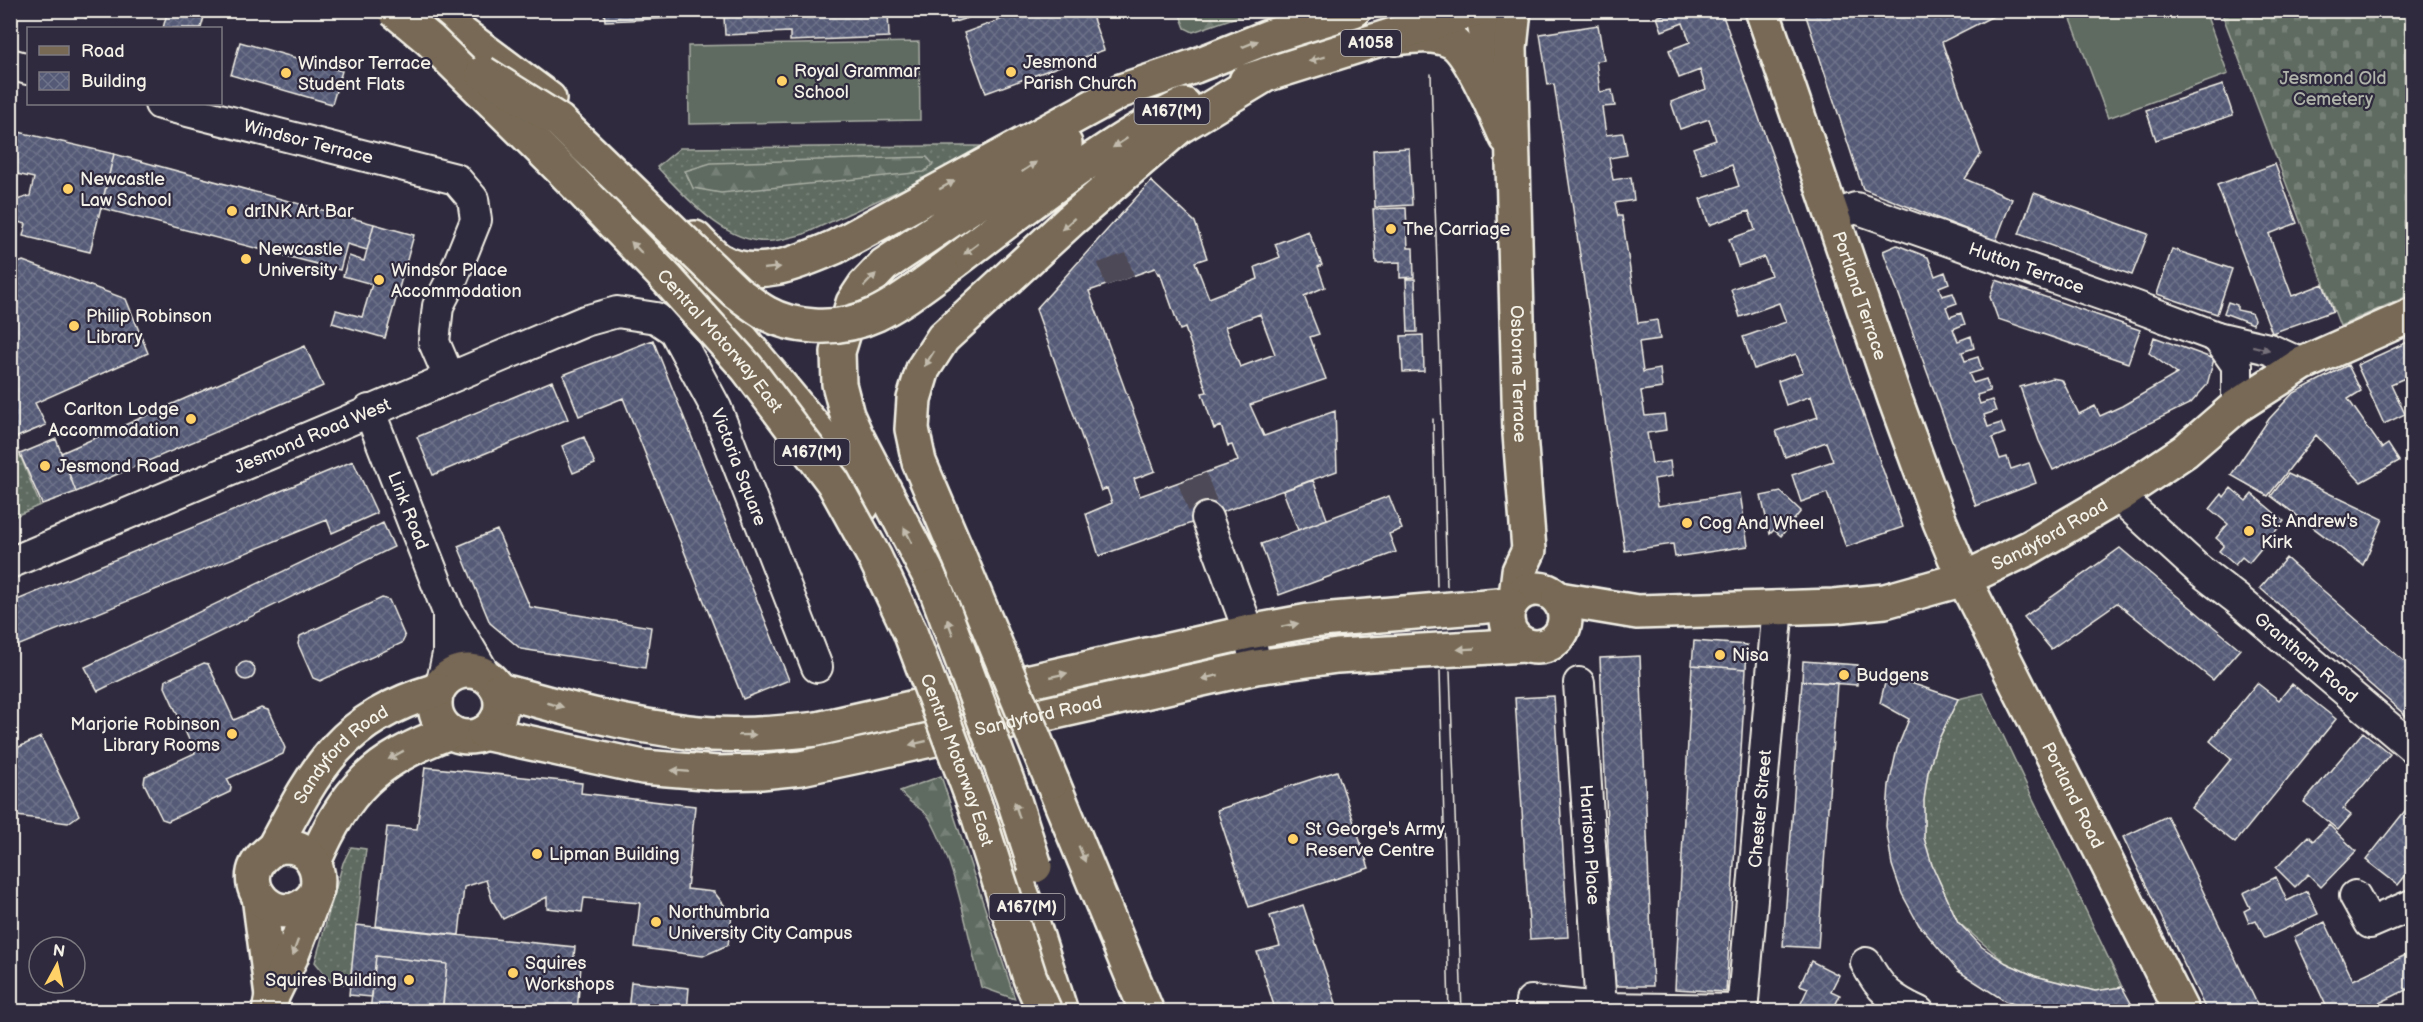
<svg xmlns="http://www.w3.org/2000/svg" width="2423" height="1022" font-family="'Balsamiq Sans',sans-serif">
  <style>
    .grass { fill: url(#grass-dots); stroke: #a9aea4; stroke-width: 1.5 }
    .forest { fill: url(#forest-firs); stroke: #a9aea4; stroke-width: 1.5 }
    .cemetery { fill: url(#cemetery-stones); stroke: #a9aea4; stroke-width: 1.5 }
    .pitch { fill: #5e6a60; stroke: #a9aea4; stroke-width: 1.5 }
    .building { fill: url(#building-cross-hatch); stroke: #f4f1e8; stroke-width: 1.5; fill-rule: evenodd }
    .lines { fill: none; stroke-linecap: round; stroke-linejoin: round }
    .minor-tunnel { stroke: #4d4857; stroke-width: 30; stroke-dasharray: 30 15; stroke-linecap: butt }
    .minor-casing { stroke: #f4f1e8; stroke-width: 34 }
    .major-casing { stroke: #f4f1e8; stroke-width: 38 }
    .highway-casing { stroke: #f4f1e8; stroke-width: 38 }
    .minor { stroke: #2f2a3d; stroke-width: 30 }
    .major { stroke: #776954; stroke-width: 33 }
    .highway { stroke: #776954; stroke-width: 33 }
    .tram { stroke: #f4f1e8; stroke-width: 1.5 }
    .highway-bridge-casing { stroke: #f4f1e8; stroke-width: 38; stroke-linecap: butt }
    .highway-bridge { stroke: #776954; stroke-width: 33 }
    .oneway { fill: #c2bbad }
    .oneway2 { fill: #747079 }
    .poi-dot { fill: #ffd166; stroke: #2f2a3d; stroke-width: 2 }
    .labels { text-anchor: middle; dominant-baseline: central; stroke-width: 4.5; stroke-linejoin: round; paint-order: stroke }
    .shield { fill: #2f2a3d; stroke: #b9b5b5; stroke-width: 1.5 }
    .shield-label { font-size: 16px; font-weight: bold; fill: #f4f1e8 }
    .poi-label { font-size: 18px; fill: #f4f1e8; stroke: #2f2a3d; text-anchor: start }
    .park-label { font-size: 18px; fill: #b0b4ab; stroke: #2f2a3d }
    .street-label { font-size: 18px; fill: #f4f1e8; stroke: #2f2a3d }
  </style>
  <defs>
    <pattern id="grass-dots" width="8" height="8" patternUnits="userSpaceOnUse" patternTransform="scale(1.5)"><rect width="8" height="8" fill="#5e6a60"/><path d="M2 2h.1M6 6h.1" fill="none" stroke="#768077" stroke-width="1.8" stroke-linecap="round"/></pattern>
    <pattern id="forest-firs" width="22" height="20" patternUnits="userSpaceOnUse" patternTransform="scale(1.5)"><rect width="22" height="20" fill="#5e6a60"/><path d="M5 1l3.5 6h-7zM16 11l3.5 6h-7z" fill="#768077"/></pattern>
    <pattern id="cemetery-stones" width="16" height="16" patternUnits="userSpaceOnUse" patternTransform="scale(1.5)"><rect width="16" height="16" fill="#5e6a60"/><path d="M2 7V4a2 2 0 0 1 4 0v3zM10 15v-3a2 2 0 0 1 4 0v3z" fill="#768077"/></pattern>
    <pattern id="building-cross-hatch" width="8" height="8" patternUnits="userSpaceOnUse" patternTransform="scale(1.5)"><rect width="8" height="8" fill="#555a76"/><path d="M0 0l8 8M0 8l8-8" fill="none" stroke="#6e728a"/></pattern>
  </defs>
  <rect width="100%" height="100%" fill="#2f2a3d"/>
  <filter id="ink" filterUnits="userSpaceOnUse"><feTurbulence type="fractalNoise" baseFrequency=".0167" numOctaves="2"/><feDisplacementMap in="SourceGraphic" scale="12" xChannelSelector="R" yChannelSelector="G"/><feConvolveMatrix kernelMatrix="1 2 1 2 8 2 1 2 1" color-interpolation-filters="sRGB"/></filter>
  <g filter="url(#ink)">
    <path class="grass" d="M937,146h60l-193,88c-11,3 -22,6 -32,7 -46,5 -87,-45 -115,-74l23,-19z
      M15,443l25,62 -29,13v-74z
      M1983,693l139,294 -27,4 -60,-15 -29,-13 -48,-41 -26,-57 -8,-27v-38l4,-28 8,-27 22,-46z
      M351,847l15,2 -16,131 -7,4 -11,-1 -17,-21 28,-99z"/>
    <path class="forest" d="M1185,10h69v1l-61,21 -8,-4 -5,-13z
      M927,157l6,7 -9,8 -203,21 -28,-5 -8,-17 26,-8z
      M941,776l74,223 -34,-12c-13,-52 -25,-122 -51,-168 -6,-11 -21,-14 -30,-28z"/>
    <path class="cemetery" d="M2221,11h191v283l-72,32z"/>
    <path class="pitch" d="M2068,11h137l23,63 -120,44z
      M919,42l1,78 -231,4 -1,-78z"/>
    <path class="building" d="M60,10h28l-2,8z
      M168,10h38l-5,18h-38z
      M604,10h284l1,27 -99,4v-9l-65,3 -1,-19 -119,5z
      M949,10h44l-42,13z
      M1027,10h63l14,40 -118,43 -22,-60z
      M1676,10h45l182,517 -57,20 -19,-54 -26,9 -9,-27 41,-14 -7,-19 -41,15 -9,-26 42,-14 -7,-21 -25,9 -8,-24 25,-9 -7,-18 -42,15 -11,-32 43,-15 -7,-19 -39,14 -9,-28 40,-14 -7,-18 -26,9 -9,-27 26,-9 -6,-19 -40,14 -9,-26 39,-13 -7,-21 -29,10 -10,-27 23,-8 -7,-21 -29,10 -9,-27 35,-13 -6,-19 -21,8 -10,-28 21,-8 -7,-19 -21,8 -5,-14z
      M1804,10h201l-63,32 39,112 -16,25 47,20 -16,42 -133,-52z
      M1598,25l6,35 -8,1 4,31 12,-2 3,16 -13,1 4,28 17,-2 4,22 -18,3 4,22 18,-3 3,23 -19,3 3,13h4l16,107 19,-3 3,19 -21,3 4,30 17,-3 2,19 -21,3 4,25 19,-2 2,16 -19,3 5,31 18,-3 2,15 -18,3 4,27 82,-13 8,53 -73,11 -2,-13 -48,7 -71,-467 -6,1 -8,-51z
      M240,42l102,29 -10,33 -101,-29z
      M2223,85l10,30 -77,25 -10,-30z
      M10,130l104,24 -24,98 -67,-16 3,-12 -8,-2 -2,9 -6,-1v-28l20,-6 4,-18 -17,-4 -2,9 -5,-1z
      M1409,148l3,57 -37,2 -2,-57z
      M114,154l260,70 -7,26 -20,-6 -7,26 -239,-62z
      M2275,164l22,59 -28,11 23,62 31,-12 10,27 -61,22 -55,-148z
      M1151,181l44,41 12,36 -12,4 14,36 49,-19 -3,-12 25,-10 -5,-13 33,-13 14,34 -4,2 7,20 -21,9 15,38 -9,3 16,42 -76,26 14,31 71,-25 2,60 -238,85 -13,-42 26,-11 -5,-15 -6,3 -65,-182zM1155,268l3,6 2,-1 20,57 5,-2 22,64 -5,1 12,36 7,-3 7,20 4,-1 6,16 -98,35 -6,-17 21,-8 -66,-180zM1260,314l15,40 -35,13 -15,-40z
      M2034,193l114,41 -16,41 -113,-41z
      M1406,208l2,40h5l1,29 -14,1v-16l-24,1 -3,-54z
      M374,224l40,11 -29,103 -53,-15 4,-13 26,7 10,-33 -29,-8 6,-20 15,5z
      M1897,245l31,12 7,19 10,-4 4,11 -10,4 3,9 11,-3 4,10 -11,4 4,10 11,-4 4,11 -12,5 5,12 13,-5 3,12 -12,4 3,9 13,-4 4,13 -13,4 4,9 13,-4 4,12 -13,4 3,9 12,-4 4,11 -12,4 4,12 13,-4 4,10 -13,5 8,21 7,-2 4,12 18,-6 7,20 -60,23 -93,-255z
      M2172,249l60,20 -15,45 -60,-20z
      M23,261l103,38 22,54 -113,50 11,22 -36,15v-174z
      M1406,279h9l2,53h-9z
      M1996,280l144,50 -12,33 -130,-44 -8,-22z
      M2228,302l9,3v5l14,3 3,6 -1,5 -29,-11z
      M1423,335l1,36 -21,1 -2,-36z
      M2154,337l60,22 -7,26 -16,18 -138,67 -14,-29 -19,-54 32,-9 10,2 17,34 16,-8 5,10 22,-10 55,-32 -28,-21z
      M653,340l136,340 -46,19 -120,-301 -44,18 -16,-41z
      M2412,340v35l-21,9 14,30 -21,10 -27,-59z
      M305,346l18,40 -247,106 -15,-39z
      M2348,365l13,26 -13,8 34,49 6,-4 11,17 -38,21 -45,-47 -48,61 -37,-21 38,-56 23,-25z
      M552,381l16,38 -135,56 -16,-38z
      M584,437l11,27 -22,9 -11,-27z
      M56,439l20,53 -34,12 -22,-50z
      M353,461l24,52 -45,20 -5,-13 -317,129v-46z
      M2288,474l95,45 -20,46 -92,-69z
      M1313,480l14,39 -29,11 -15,-39z
      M2231,488l15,13 6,-7 32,27 -35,42 -7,-6 -7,8 -16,-14 5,-6 -8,-7 12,-14 -18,-15 12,-15 2,3z
      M1781,492l20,19 -20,25 -7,-6 -4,4 -9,-38z
      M1389,496l13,33 -13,5 7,18 -117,43 -18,-51z
      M383,523l11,24 -296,144 -13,-24z
      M497,530l33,77 121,20 -6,41 -124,-19 -31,-26 -32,-77z
      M2120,548l120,101 -27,31 -96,-77 -66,46 -27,-32z
      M2286,558l126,110v53l-152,-133z
      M382,598l7,2 16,37 -3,6 -82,38 -7,-3 -15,-34 2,-8z
      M1694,641l53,4 -1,24 -54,-4z
      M1640,656l13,330h-39l-14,-328z
      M1803,661l55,4 -1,20 -55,-4z
      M237 671a9 9 0 1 1 18 0a9 9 0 1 1-18 0Z
      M204,663l4,1 26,56 27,-12 7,2 17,38 -2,6 -56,25 4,8 -1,5 -62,29 -6,-2 -18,-36 1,-7 50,-23 -30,-66 1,-7z
      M1692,665l54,4 -20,323 -51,-3z
      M1887,675l71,24 -22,46 -8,27 -4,28v38l8,27 26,57 24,25 24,16 29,13 60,15 27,-4 14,25h-101l-30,-11 -47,-30 -39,-46 -17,-31 -10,-29 -6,-39 3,-41 8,-36 12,-30 -29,-16z
      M1802,681l35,2 -19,265 -35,-2z
      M2257,683l22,17 13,-16 44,35 -101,124 -44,-35 40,-49 -21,-18z
      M1554,696l14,241 -38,2 -15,-241z
      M2363,732l27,22 -47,55 8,6 -13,15 -34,-28z
      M41,737l38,78 -11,8 -58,-8v-64z
      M425,767l157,16 -1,10 114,13 -8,83 27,3 18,23 -4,30 -25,11 -68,-9 5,-44 -56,-5 -2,14 -35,-4v-11l-44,22 -11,-19 -6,-20 -22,7 -5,48 -83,-9 11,-99 30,2z
      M1337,771l32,97 -120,39 -32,-97z
      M2412,802v55l-6,9 4,4 -12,15 -32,-25z
      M2167,816l94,196h-54l-84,-175z
      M2329,825l27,26 -35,36 -13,-13 -13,13 -19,-19 32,-32 5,5z
      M2276,877l11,24 20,-10 11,23 -53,24 -9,-18 -7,3 -5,-12 6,-3 -7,-15z
      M1303,905l36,107h-63l-19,-60 23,-6 -10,-30z
      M2325,922l28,58 59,-28v35l-51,25h-32l-35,-75z
      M356,925l219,22 -2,18 8,1 -4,46h-74l-60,-7 4,-41 -71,-8 -4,41 -23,-2z
      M376,956l71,8 -5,48h-72z
      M1811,961l28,14 -8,16 9,4 -8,17h-35l11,-24 -8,-3z
      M631,982l58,6 -2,24h-59z"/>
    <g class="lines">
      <path class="minor-tunnel" d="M1112,258l8,23
        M1192,478l15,40"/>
      <g class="minor-casing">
        <g id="minor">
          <path d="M10,64l18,5"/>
          <path id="s1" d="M160,104l296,75 17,20 3,21 -23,57 -15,29 -4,36 15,35"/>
          <path id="s2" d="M1832,216l24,-8 281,99 80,30 52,12 33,15"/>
          <path d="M2217,337l20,28v41"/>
          <path id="s3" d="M369,410l79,202 38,64"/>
          <path id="s4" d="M2118,496l80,73 39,30 175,148"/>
          <path d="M1207,518l42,114 5,25"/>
          <path id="s5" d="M10,563l575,-242 32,-9 39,6 18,12 42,78 101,259"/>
          <path d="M442,682l6,-28v-39"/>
          <path id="s6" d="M1579,683l22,325"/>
          <path d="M2355,896l15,27 42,-18"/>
          <path d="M1866,963c14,27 25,36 53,49"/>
          <path d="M1531,1012v-11l70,7 141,2"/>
          <path id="s7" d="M1742,1012l36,-406"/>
        </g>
      </g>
      <g class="major-casing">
        <g id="major">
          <path d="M1481,10l17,78"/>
          <path id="s8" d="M1514,10l-4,38 10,386 9,116 -10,21 -3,25"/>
          <path id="s9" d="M1762,10l133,389 45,123 24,57 218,433"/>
          <path d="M1395,38c18,-2 39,-5 56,3 19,10 46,76 56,97"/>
          <circle cx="1536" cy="618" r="29"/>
          <path id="s10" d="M1559,599l78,13 197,-6 51,-5 79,-22 65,-31 89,-52 67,-45 52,-45 65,-42 110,-49"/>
          <circle cx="468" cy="704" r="33"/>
          <path d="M499,690c62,17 125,35 189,42 43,5 86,2 129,-3l432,-97 60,-11 201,-17"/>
          <path id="s11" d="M484,733l159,34 74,6 44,-1 40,-4 71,-15 384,-86 81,-11 188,-11"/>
          <path id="s12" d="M273,849c44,-83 68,-130 164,-159"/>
          <path d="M314,862c32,-73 60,-102 136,-130"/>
          <path d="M259,896l13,100"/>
          <path d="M269,1012l3,-16 19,-39 26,-68c4,-21 -7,-42 -30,-43 -8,0 -16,3 -21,8 -36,29 13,82 47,43"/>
        </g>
      </g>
      <g class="highway-casing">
        <path id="highway" d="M430,10l119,89
          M1246,81l227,-71
          M635,210l200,242 27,54
          M695,238c7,7 15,16 24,22 37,22 81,2 116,-13l286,-156 74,-25 73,-29 86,-27
          M942,271c77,-58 155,-123 242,-166
          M959,556l-40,-94 -7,-33 2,-30 9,-30 20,-31 128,-118 108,-93 88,-53
          M935,587l-79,-152 -9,-20 -8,-31 -1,-32 15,-49 12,-18 19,-20 181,-121
          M1052,781l95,231
          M999,835l32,83 30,94"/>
      </g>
      <use href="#minor" class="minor"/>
      <use href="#major" class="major"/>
      <use href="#highway" class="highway"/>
      <path class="tram" d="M1431,74l16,512
        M1433,419l4,167
        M1440,671l9,341
        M1450,671l12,341"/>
      <g class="highway-bridge-casing">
        <g id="highway-bridge">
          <path id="s13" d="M394,10l36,30 132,130 106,110 79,88 86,114 42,76 35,74 65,173 55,173 15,34"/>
          <path d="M483,73l76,48 177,171c10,7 19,15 30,21 14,8 32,12 48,13 55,3 86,-25 128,-55"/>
          <path d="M959,556l93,225"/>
          <path d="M935,587l78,210 22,69"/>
        </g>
      </g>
      <use href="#highway-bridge" class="highway-bridge"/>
    </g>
    <defs><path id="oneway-solid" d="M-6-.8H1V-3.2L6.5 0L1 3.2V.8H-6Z" transform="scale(1.5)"/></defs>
    <g class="oneway">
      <use href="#oneway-solid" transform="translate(1250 44) rotate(-22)"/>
      <use href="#oneway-solid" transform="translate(1317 59) rotate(164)"/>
      <use href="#oneway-solid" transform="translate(1120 143) rotate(147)"/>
      <use href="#oneway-solid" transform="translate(1029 167) rotate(-34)"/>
      <use href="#oneway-solid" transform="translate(947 185) rotate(-29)"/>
      <use href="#oneway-solid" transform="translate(1068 224) rotate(138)"/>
      <use href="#oneway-solid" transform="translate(637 248) rotate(-134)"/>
      <use href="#oneway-solid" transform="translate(971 249) rotate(143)"/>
      <use href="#oneway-solid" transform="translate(772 268) rotate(-6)"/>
      <use href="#oneway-solid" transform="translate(870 280) rotate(-46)"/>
      <use href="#oneway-solid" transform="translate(929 359) rotate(122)"/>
      <use href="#oneway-solid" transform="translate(908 535) rotate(-117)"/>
      <use href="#oneway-solid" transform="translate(1290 625) rotate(-10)"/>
      <use href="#oneway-solid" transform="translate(950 627) rotate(-110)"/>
      <use href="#oneway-solid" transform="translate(1466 649) rotate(177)"/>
      <use href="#oneway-solid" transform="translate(1059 675) rotate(-13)"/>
      <use href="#oneway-solid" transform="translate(1210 677) rotate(167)"/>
      <use href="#oneway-solid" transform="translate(555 705) rotate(15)"/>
      <use href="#oneway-solid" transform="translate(747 735) rotate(-1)"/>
      <use href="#oneway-solid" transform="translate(918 743) rotate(167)"/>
      <use href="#oneway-solid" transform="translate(396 755) rotate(151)"/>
      <use href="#oneway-solid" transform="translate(680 771) rotate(-175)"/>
      <use href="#oneway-solid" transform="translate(1017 810) rotate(-108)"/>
      <use href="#oneway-solid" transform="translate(1082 854) rotate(68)"/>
      <use href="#oneway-solid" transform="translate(295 948) rotate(110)"/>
    </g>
    <use class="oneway2" href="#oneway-solid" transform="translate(2261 348) rotate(14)"/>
  </g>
  <g class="poi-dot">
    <circle cx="1011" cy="72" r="6"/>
    <circle cx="286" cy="73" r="6"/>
    <circle cx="782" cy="81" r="6"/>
    <circle cx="68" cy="189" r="6"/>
    <circle cx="232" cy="211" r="6"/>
    <circle cx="1391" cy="229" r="6"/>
    <circle cx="246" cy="259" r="6"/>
    <circle cx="379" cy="280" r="6"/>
    <circle cx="74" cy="326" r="6"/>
    <circle cx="191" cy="419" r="6"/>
    <circle cx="45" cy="466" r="6"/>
    <circle cx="1687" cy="523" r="6"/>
    <circle cx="2249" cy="531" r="6"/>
    <circle cx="1720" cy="655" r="6"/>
    <circle cx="1844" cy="675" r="6"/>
    <circle cx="232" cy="734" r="6"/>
    <circle cx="1293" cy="839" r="6"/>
    <circle cx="537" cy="854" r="6"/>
    <circle cx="656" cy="922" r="6"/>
    <circle cx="513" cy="973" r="6"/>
    <circle cx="409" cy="980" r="6"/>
  </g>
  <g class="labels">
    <g class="shield">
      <rect x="1341" y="30" width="60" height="26" rx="4.5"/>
      <rect x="1134.5" y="98" width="75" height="26" rx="4.5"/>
      <rect x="774.5" y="439" width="75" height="26" rx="4.5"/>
      <rect x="989.5" y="894" width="75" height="26" rx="4.5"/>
    </g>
    <g class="shield-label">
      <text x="1371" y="43">A1058</text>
      <text x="1172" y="111">A167(M)</text>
      <text x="812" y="452">A167(M)</text>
      <text x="1027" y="907">A167(M)</text>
    </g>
    <g class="poi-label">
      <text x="1023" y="62">Jesmond<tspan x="1023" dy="21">Parish Church</tspan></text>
      <text x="298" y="63">Windsor Terrace<tspan x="298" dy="21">Student Flats</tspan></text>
      <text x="794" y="71">Royal Grammar<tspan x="794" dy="21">School</tspan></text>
      <text x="80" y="179">Newcastle<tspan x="80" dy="21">Law School</tspan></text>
      <text x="244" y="211">drINK Art Bar</text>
      <text x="1403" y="229">The Carriage</text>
      <text x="258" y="249">Newcastle<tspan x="258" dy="21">University</tspan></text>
      <text x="391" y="270">Windsor Place<tspan x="391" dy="21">Accommodation</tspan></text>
      <text x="86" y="316">Philip Robinson<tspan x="86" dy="21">Library</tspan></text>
      <text x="179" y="409" text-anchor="end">Carlton Lodge<tspan x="179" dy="21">Accommodation</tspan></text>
      <text x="57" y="466">Jesmond Road</text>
      <text x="2261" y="521">St. Andrew's<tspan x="2261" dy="21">Kirk</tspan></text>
      <text x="1699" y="523">Cog And Wheel</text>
      <text x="1732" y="655">Nisa</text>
      <text x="1856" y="675">Budgens</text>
      <text x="220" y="724" text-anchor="end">Marjorie Robinson<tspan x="220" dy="21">Library Rooms</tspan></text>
      <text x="1305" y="829">St George's Army<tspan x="1305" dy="21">Reserve Centre</tspan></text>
      <text x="549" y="854">Lipman Building</text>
      <text x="668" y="912">Northumbria<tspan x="668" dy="21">University City Campus</tspan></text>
      <text x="525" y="963">Squires<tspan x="525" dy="21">Workshops</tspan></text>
      <text x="397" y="980" text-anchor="end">Squires Building</text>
    </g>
    <g class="park-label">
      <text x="2333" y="78">Jesmond Old<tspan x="2333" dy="21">Cemetery</tspan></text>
    </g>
    <g class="street-label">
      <text stroke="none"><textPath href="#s1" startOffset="153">Windsor Terrace</textPath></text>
      <text stroke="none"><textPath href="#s2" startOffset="206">Hutton Terrace</textPath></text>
      <text stroke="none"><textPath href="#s9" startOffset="302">Portland Terrace</textPath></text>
      <text stroke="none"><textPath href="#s13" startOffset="465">Central Motorway East</textPath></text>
      <text stroke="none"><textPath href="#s8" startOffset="364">Osborne Terrace</textPath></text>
      <text stroke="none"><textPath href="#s5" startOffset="328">Jesmond Road West</textPath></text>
      <text stroke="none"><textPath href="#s5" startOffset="870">Victoria Square</textPath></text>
      <text stroke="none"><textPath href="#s3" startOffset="108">Link Road</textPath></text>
      <text stroke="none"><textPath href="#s10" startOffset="506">Sandyford Road</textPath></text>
      <text stroke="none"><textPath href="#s4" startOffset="248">Grantham Road</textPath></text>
      <text stroke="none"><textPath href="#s11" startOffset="564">Sandyford Road</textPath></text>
      <text stroke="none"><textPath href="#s12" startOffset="118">Sandyford Road</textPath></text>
      <text stroke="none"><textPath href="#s13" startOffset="951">Central Motorway East</textPath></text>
      <text stroke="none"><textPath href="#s9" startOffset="846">Portland Road</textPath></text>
      <text stroke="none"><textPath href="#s7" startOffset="204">Chester Street</textPath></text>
      <text stroke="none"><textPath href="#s6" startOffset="162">Harrison Place</textPath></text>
    </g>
  </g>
  <rect width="2423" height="1022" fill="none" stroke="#2f2a3d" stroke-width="36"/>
  <rect x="18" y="18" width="2387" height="986" fill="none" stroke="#f4f1e8" stroke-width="2" filter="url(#ink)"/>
  <rect x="27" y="27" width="195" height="78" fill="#2f2a3d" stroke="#7e7a81" stroke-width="1.5"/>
  <rect x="39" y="46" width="30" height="9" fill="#776954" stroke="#7e7a81" stroke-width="1.5"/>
  <text x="81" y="57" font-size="18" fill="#f4f1e8">Road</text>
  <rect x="39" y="72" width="30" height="18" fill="url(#building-cross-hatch)" stroke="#7e7a81" stroke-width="1.5"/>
  <text x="81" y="87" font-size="18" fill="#f4f1e8">Building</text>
  <g transform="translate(57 965) rotate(8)"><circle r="28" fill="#2f2a3d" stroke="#7e7a81" stroke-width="1.5"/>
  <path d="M0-4.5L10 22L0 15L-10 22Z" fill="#ffd166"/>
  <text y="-9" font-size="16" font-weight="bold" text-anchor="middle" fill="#f4f1e8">N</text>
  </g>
</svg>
